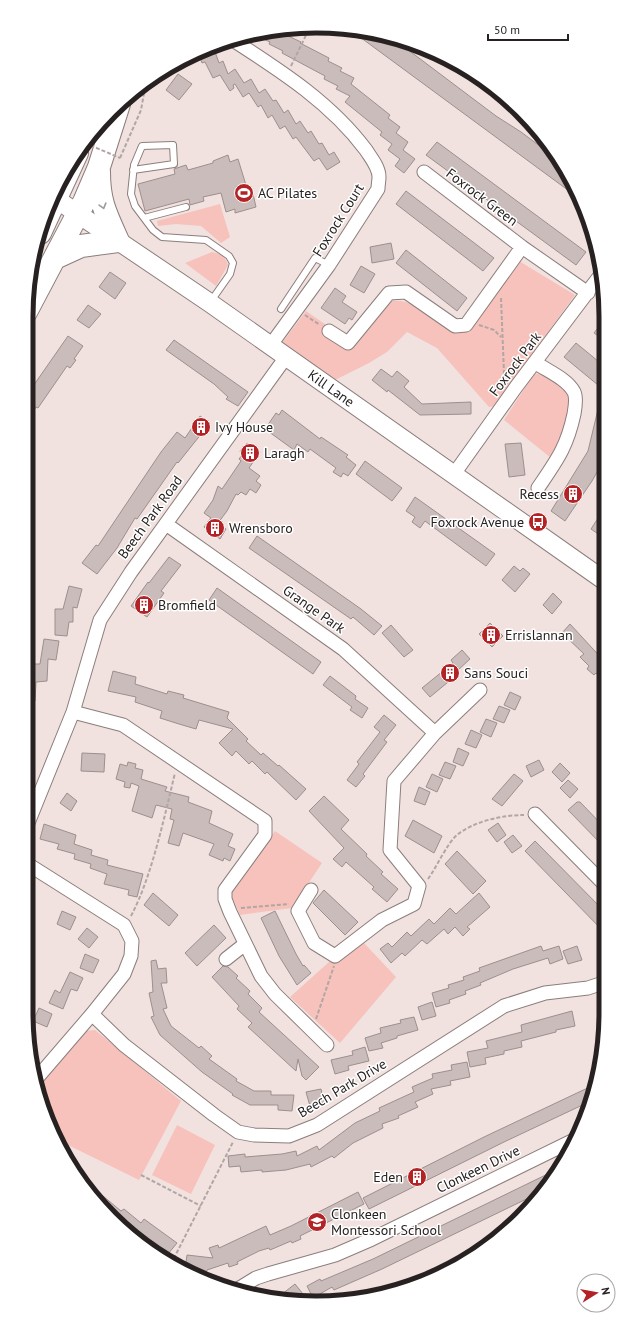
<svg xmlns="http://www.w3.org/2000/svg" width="632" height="1329" font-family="'PT Sans',sans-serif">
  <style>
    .green { fill: #f6c2bb }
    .building { fill: #cabcba; stroke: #9c8f8d }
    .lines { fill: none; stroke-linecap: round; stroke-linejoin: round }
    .lane-casing { stroke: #8b7e7c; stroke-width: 8 }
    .street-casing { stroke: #8b7e7c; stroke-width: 15 }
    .secondary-casing { stroke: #8b7e7c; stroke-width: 20 }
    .highway-casing { stroke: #8b7e7c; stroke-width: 24 }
    .path { stroke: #b2a6a4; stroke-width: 2; stroke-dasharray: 4 2; stroke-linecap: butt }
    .lane { stroke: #fff; stroke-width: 6 }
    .street { stroke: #fff; stroke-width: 13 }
    .secondary { stroke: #fff; stroke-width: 18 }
    .highway { stroke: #fff; stroke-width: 22 }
    .path-bridge { stroke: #b2a6a4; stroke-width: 2; stroke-dasharray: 4 2; stroke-linecap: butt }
    .oneway { stroke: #9e9c9b }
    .labels { text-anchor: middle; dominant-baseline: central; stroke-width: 3; stroke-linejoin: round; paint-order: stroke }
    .poi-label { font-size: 14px; fill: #272221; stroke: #fff; text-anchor: start }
    .street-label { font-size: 14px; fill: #272221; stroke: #fff }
    .rim { fill: none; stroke: #272221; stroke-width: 5 }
  </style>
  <rect width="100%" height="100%" fill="#f1e2e0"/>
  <path class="green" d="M220,204l10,33 -9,6 -20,-17 -25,-2 -18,2 -1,-5z
    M212,252c9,2 13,4 16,13l-12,21 -31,-23z
    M519,261l56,34 -81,111 -5,1 -52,-59 -30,-16 -20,20 -18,11 -36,18 -51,-38 24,-32 49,34 35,-44c33,-4 42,28 71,31z
    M544,373l27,20 -2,30 -18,35 -47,-38 30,-46z
    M275,831l47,32 -30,45 -52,7 -9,-21z
    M364,943l32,34 -56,66 -50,-46 39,-35 9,-1z
    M95,1030l86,71 -42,79 -75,-37 -2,2 -21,-39v-5l2,-3 -3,-2 -2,-10 46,-55z
    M177,1125l38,20 -24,49 -39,-19z"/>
  <path class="building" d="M349,29l24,3 18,5 105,79 25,16 36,27 23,40z
    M280,30l7,3 -1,2 15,7 -1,1 29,15 -1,3 14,7 -2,3 14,7 -3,6 39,31 -2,3 12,9 -4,6 12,9 -5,8 12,9 -11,14 -9,-7 5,-7 -12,-9 4,-6 -12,-9 2,-3 -37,-30 5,-6 -14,-7 2,-3 -14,-7 1,-3 -43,-23 1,-2 -14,-7 1,-2 -18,-8z
    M213,46l6,17 4,-2 5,13 7,-5 9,14 7,-4 8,14 6,-4 8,12 3,-1 8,13 4,-3 8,14 4,-3 8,12 3,-2 8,13 3,-1 7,12 5,-3 6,10 -13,8 -8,-12 -5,3 -18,-24 -3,2 -8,-13 -5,3 -8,-14 -4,3 -7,-13 -3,2 -9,-14 -6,4 -8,-13 -2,1 1,3 -4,3 -10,-16 -7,3 -8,-16 -3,1 -4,-11z
    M178,74l14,10 -13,16 -13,-10z
    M437,142l149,110 -10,13 -150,-110z
    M228,155l2,7 8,-3 11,36 4,-1 3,13 -21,6v-4l-9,3 -5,-19 -18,4 1,4 -14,4 -1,-6 -44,12 -7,-27 37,-10 -1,-5 12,-4 2,5 25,-7v-2z
    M406,191l88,67 -11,13 -87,-67z
    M391,243l3,16 -22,4 -2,-16z
    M406,250l61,48 -10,13 -61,-48z
    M361,266l14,8 -11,19 -14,-8z
    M110,272l16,11 -11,16 -16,-12z
    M335,288l11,8 -4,6 15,10 -5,8 -3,-2 -4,6 -24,-16z
    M88,305l13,9 -12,14 -12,-8z
    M604,320v20l-10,-7z
    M68,336l15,10 -9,13 2,1 -6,8 -3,-2 -29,42 -2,-1 -10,17v-34l3,2z
    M174,340l74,52 -10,14 -12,-7 2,-2 -14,-13 -48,-34z
    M576,343l28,23v24l-40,-33z
    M381,369l11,8 5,-6 12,10 -5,6 18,17 49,-2v12l-51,1 -32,-25 -1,2 -15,-12z
    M600,401h4v59l-12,21 -27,40 -14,-10 37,-60z
    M282,410l38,29 1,-2 27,18 -2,2 10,8 -8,11 -5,-3 -2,4 -8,-5 3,-4 -26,-19 -2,3 -11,-8 -3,6 -29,-21 11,-16 3,2z
    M200,416l10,7 -32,40 -1,-1 -40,57 -2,-1 -18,30 -20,26 -15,-11 14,-18 2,1 63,-94 16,-20 8,6z
    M247,443l13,9 -11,16 11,8 -4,5 5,4 -5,8 -6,-4 -4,6 -5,-3 -3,3 -2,-1 -9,17 -9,12 8,6 -6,10 -16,-12 7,-9 -7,-5 9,-13 5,-14 4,3 19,-28 -2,-2 3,-4 -2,-4z
    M521,443l4,32 -16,2 -4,-33z
    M365,461l37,27 -10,13 -36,-27z
    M415,497l80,57 -9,12 -61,-45 -5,7 -8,-6 3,-5 -9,-6z
    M604,509v29l-13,-9z
    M257,536l104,73 21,17 -8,9 -21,-18 -2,2 -102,-71z
    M169,557l12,8 -20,26 3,2 -17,24 -16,-11 17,-24 1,1z
    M514,566l6,5 3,-3 7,6 -15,18 -13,-12z
    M69,586l13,3 -5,19 -4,-1v15h-4l-2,14 -12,-1v-26h8z
    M217,588l104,74 -8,12 -104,-74z
    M553,593l9,9 -10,12 -9,-9z
    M490,623l13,13 -11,11 -13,-13z
    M570,624l35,38v12l-4,4 -5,-5 -2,2 -7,-6 2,-3 -9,-9 4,-3 -22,-21z
    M391,625l22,25 -9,7 -22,-24z
    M44,639l15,2 -3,19 -8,-1 -1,22 -11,1 -1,19h-9l2,-37h12z
    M462,650l8,9 -13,12 2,2 -29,24 -8,-9 31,-25 -2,-3z
    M113,671l23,6 -1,7 32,10 1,-3 16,4 -1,3 46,14 -2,6 21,21 -2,2 15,14 2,-2 15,13 1,-1 27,24 -10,11 -29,-28 -2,2 -13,-13 -3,3 -13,-13 -4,5 -13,-13 14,-14 -34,-9 -3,9 -17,-5 -19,-6 2,-7 -27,-9 1,-5 -28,-6z
    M330,676l26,20 -1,3 13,9 -6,10 -12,-8 2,-3 -29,-22z
    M510,692l11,5 -6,13 -11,-5z
    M499,706l11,4 -6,13 -11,-4z
    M384,715l12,10 -12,15 3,2 -24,32 2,2 -9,11 -9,-7 12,-16 -2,-2 23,-30 -6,-5z
    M486,719l11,4 -6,14 -11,-5z
    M471,730l11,5 -6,13 -11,-4z
    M458,748l11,5 -6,13 -10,-4z
    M82,753l23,1 -1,18 -23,-1z
    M539,760l5,10 -13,7 -5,-11z
    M128,762l8,2 -1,4 8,2 -2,9 26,8 -2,4 24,6 -1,5 24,9 -3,12 24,11 -5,12 7,3 -5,12 -6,-3 -1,3 -14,-6 5,-11 -31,-11 -4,13 -11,-3 6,-23 -4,-1 2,-10 -16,-4 -4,13 -20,-7 7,-25 -8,-3 -1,5 -6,-1 1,-5 -9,-3 4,-15 7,2z
    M445,762l11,4 -6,13 -11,-4z
    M560,763l10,10 -8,9 -10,-10z
    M432,774l11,5 -6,13 -11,-5z
    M514,774l9,7 -21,25 -10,-7z
    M568,780l10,9 -8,9 -10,-10z
    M419,787l11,5 -5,13 -11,-4z
    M67,793l10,8 -6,10 -11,-8z
    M324,796l25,24 -8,9 26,25 -1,2 17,16 -2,2 17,15 -11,13 -15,-13 2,-2 -28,-25 -4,5 -9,-8 11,-11 -35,-37z
    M577,802h3l25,26v20l-37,-38z
    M413,820l29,16 -8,17 -29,-17z
    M498,823l8,12 -9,7 -9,-12z
    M44,824l32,11 -2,9 18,6 -1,5 17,5 -1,5 36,9 -6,23 -9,-2 1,-5 -25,-6 3,-10 -17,-6 1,-4 -17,-5 1,-5 -18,-5 2,-5 -19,-5z
    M513,835l9,11 -10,7 -8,-11z
    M535,841l71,72v21l-81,-83z
    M457,851l29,30 -13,13 -28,-30z
    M324,890l34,32 -13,13 -32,-32z
    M153,893l25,22 -9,11 -25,-21z
    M479,893l11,14 -23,20 3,2 -7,7 -8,-9 -7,7 -4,-5 -17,15 -5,-4 -17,16 -3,-3 -11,10 -11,-14 8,-6 4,4 15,-15 4,4 18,-17 5,5 16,-16 6,6z
    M62,911l14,6 -6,13 -13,-6z
    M275,911l21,43 7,12 1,-1 7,8 -14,12 -18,-29 -18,-38z
    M214,925l12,13 -29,28 -12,-13z
    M87,928l11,9 -9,11 -11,-9z
    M541,946l2,5 16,-5 4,13 -13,5 -2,-6 -35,11 -33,14 1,2 -16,6 1,3 -17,6 1,3 -14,4 -4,-14 17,-5 -1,-3 16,-5 -1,-3 17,-6 -1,-3z
    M577,946l5,14 -14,4 -5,-13z
    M85,954l14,6 -6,13 -13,-5z
    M156,960l2,9 8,-1 1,15h-6l6,25 -4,1 8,17 28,22 2,-2 11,10 -3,3 28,20 -1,2 18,10h17v4h23l-2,16 -14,-1v-5h-28l-18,-10 1,-1 -31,-22 -42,-37 -9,-18 3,-1 -5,-23 4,-1 -2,-31z
    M223,966l5,1 10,9 -2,2 14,13 -2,3 14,14 -3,4 60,55 -13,13 -4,-4 -4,-17 -2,12 -48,-44 4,-4 -15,-14 2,-3 -27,-29z
    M70,972l13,6 -6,13 -6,-2 -8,20 -14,-6 6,-13 5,3z
    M432,1002l4,14 -14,4 -4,-13z
    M39,1008l13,6 -5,13 -14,-6z
    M572,1011l3,15 -19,4v2l-35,9 1,6 -18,4v3l-19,4 1,6 -16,3 -3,-15 21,-4 -2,-7 36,-9 -1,-7z
    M414,1017l4,13 -21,6v2l-16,5 2,5 -14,3 -4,-13 16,-5 -1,-5 21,-5 -1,-3z
    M365,1047l4,14 -21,5 1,4 -14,4 -4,-14 22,-5 -1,-4z
    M467,1062l3,15 -20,4 1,4 -20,4 2,5 -18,8 3,5 -20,9 1,2 -17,6 1,4 -30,15 -19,15 -2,-2 -21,11 -1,-3 -24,6 -24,2v-2l-21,2 -1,-6 -11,1 -1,-11 17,-2v3l37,-3 14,-3 1,5 20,-10 2,4 36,-27 25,-12 -1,-3 35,-16 -2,-5 21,-9 -1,-4 20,-4 -1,-5z
    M596,1084l-5,17 -87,41 -135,67 -6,-11 121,-61z
    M321,1089l3,13 -14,4 -4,-14z
    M560,1168l-17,23 -161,78 -48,21 -2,-3 -19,11 -6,-12 13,-7 1,2 52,-22z
    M358,1192l6,12 -64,32 1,3 -9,4 -1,-2 -21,9 -1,-2 -10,3 -22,11 1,2 -9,3 -1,-4 -21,7 -1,4 -21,-5 2,-14 26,3 -4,-10 9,-3 1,3 47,-22 4,9 21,-9z
    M103,1196l18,15 3,-2 17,14 3,-4 33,24 -9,11 -37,-29 -3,4 -30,-26z
    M295,1284l8,10 -6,5 -20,-1z"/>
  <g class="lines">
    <g class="lane-casing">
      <path id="lane" d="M133,170l41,-6 -1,-19 -31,1 -8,19 -3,29 4,12 18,24 9,7 44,3 23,16 4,7 -3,11 -19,27
        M144,218l42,-11
        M281,309l34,-51 14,7"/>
    </g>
    <g class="street-casing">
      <path id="street" d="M233,40c48,31 98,63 133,110 5,8 13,17 13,27 0,4 -1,8 -1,12l-49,76 -59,81
        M424,172l98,75 66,46
        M329,331l19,12 41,-50 17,-1 49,34 11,-1 56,-78
        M536,363c12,8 31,16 38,29 3,6 1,16 0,22 -7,33 -17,46 -36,74
        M454,474l62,-87 86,-114
        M166,524l177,125 92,84
        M73,712l50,13 142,96v14l-40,55v9l5,13 31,64 14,18 52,51
        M535,814l71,72
        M26,828l47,-116 27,-92 31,-48 155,-215
        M26,863l98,62 8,16 -1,15 -7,18 -32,40 -55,64
        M311,890l-13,21 16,32 21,13 47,-36 32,-16 5,-18 -29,-36 4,-69 41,-48 45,-43
        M226,959l19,-15
        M92,1014l32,31 90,70 24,17 16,3 35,1 28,-11 187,-119 41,-13 43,-5 18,-6
        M238,1289l18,-11 12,-4 67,-19 37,-16 204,-100"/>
    </g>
    <g class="secondary-casing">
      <g id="secondary">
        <path id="s1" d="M56,199l154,104 395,278"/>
      </g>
    </g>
    <g class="highway-casing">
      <path id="highway" d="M40,233l37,-80
        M57,257l24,-11 37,-5c-12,-27 -19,-39 -19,-69
        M26,312l58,-110 15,-35 20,-63"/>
    </g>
    <path class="path" d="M291,66l18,-37 3,-3
      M120,158l21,-48 5,-28
      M501,298l3,75 4,7
      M305,315l15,10
      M479,325l15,5 7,7
      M428,879c8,-11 20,-37 29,-44 17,-14 46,-20 67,-20
      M241,908l48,-4
      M131,916c21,-40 33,-98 44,-143
      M316,1019l18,-53
      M141,1175l60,31
      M171,1264l62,-122"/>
    <use href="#lane" class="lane"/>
    <use href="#street" class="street"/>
    <use href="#secondary" class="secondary"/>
    <use href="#highway" class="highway"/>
    <path class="path-bridge" d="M85,143l35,15"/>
  </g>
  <defs><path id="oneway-chevron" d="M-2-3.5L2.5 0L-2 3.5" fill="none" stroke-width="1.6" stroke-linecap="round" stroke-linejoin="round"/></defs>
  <use class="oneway" href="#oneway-chevron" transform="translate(103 206) rotate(74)"/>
  <defs>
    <g id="stadium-disc" transform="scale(1)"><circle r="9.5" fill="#b32224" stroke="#fff"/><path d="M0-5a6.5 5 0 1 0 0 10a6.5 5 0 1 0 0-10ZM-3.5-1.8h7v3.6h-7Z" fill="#fff"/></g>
    <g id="building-disc" transform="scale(1)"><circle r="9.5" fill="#b32224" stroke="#fff"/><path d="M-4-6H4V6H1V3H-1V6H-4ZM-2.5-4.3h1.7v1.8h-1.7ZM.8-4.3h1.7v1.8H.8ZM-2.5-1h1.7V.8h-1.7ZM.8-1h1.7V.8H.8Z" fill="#fff"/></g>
    <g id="bus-disc" transform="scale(1)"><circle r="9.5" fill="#b32224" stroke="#fff"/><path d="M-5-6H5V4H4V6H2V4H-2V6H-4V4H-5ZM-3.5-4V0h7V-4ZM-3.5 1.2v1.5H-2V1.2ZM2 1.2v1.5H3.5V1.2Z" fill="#fff"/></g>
    <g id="school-disc" transform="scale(1)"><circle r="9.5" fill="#b32224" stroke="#fff"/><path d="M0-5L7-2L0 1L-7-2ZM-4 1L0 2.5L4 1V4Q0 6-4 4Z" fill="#fff"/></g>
  </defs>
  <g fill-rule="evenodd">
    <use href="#stadium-disc" x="244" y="193"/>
    <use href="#building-disc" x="201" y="427"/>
    <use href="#building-disc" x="250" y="453"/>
    <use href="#building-disc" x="573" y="494"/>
    <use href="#bus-disc" x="538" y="522"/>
    <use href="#building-disc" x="215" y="528"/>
    <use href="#building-disc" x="144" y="605"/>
    <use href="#building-disc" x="491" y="635"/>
    <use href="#building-disc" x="450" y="673"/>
    <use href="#building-disc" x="417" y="1177"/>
    <use href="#school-disc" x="317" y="1222"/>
  </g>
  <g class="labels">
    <g class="poi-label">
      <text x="258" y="193">AC Pilates</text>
      <text x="215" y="427">Ivy House</text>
      <text x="264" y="453">Laragh</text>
      <text x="559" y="494" text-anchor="end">Recess</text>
      <text x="524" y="522" text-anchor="end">Foxrock Avenue</text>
      <text x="229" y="528">Wrensboro</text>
      <text x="158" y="605">Bromfield</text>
      <text x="505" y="635">Errislannan</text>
      <text x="464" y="673">Sans Souci</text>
      <text x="403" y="1177" text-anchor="end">Eden</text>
      <text x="331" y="1214">Clonkeen<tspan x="331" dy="16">Montessori School</tspan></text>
    </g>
    <g class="street-label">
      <text transform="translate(482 197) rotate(37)">Foxrock Green</text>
      <text transform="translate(338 220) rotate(-58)">Foxrock Court</text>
      <text transform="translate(515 364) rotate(-53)">Foxrock Park</text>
      <text stroke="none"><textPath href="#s1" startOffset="334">Kill Lane</textPath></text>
      <text transform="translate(150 517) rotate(-54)">Beech Park Road</text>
      <text transform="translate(314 609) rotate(35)">Grange Park</text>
      <text transform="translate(342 1088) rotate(-31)">Beech Park Drive</text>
      <text transform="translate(478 1169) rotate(-26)">Clonkeen Drive</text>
    </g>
  </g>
  <path d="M0 0H632V1329H0ZM316 33H316A283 283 0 0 1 599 316V1013A283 283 0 0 1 316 1296H316A283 283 0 0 1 33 1013V316A283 283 0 0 1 316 33Z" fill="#fff" fill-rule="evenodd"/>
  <path class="rim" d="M316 33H316A283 283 0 0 1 599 316V1013A283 283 0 0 1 316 1296H316A283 283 0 0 1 33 1013V316A283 283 0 0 1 316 33Z"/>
  <g transform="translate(596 1293) rotate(79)"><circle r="19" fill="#ffffff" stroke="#a9a7a6"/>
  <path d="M0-3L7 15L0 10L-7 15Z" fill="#b32224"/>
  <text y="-6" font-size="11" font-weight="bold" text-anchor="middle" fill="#272221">N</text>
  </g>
  <path d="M488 34v6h80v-6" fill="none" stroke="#272221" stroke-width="2"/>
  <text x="494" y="34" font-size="12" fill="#272221" stroke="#ffffff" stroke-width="3" paint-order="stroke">50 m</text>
</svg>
